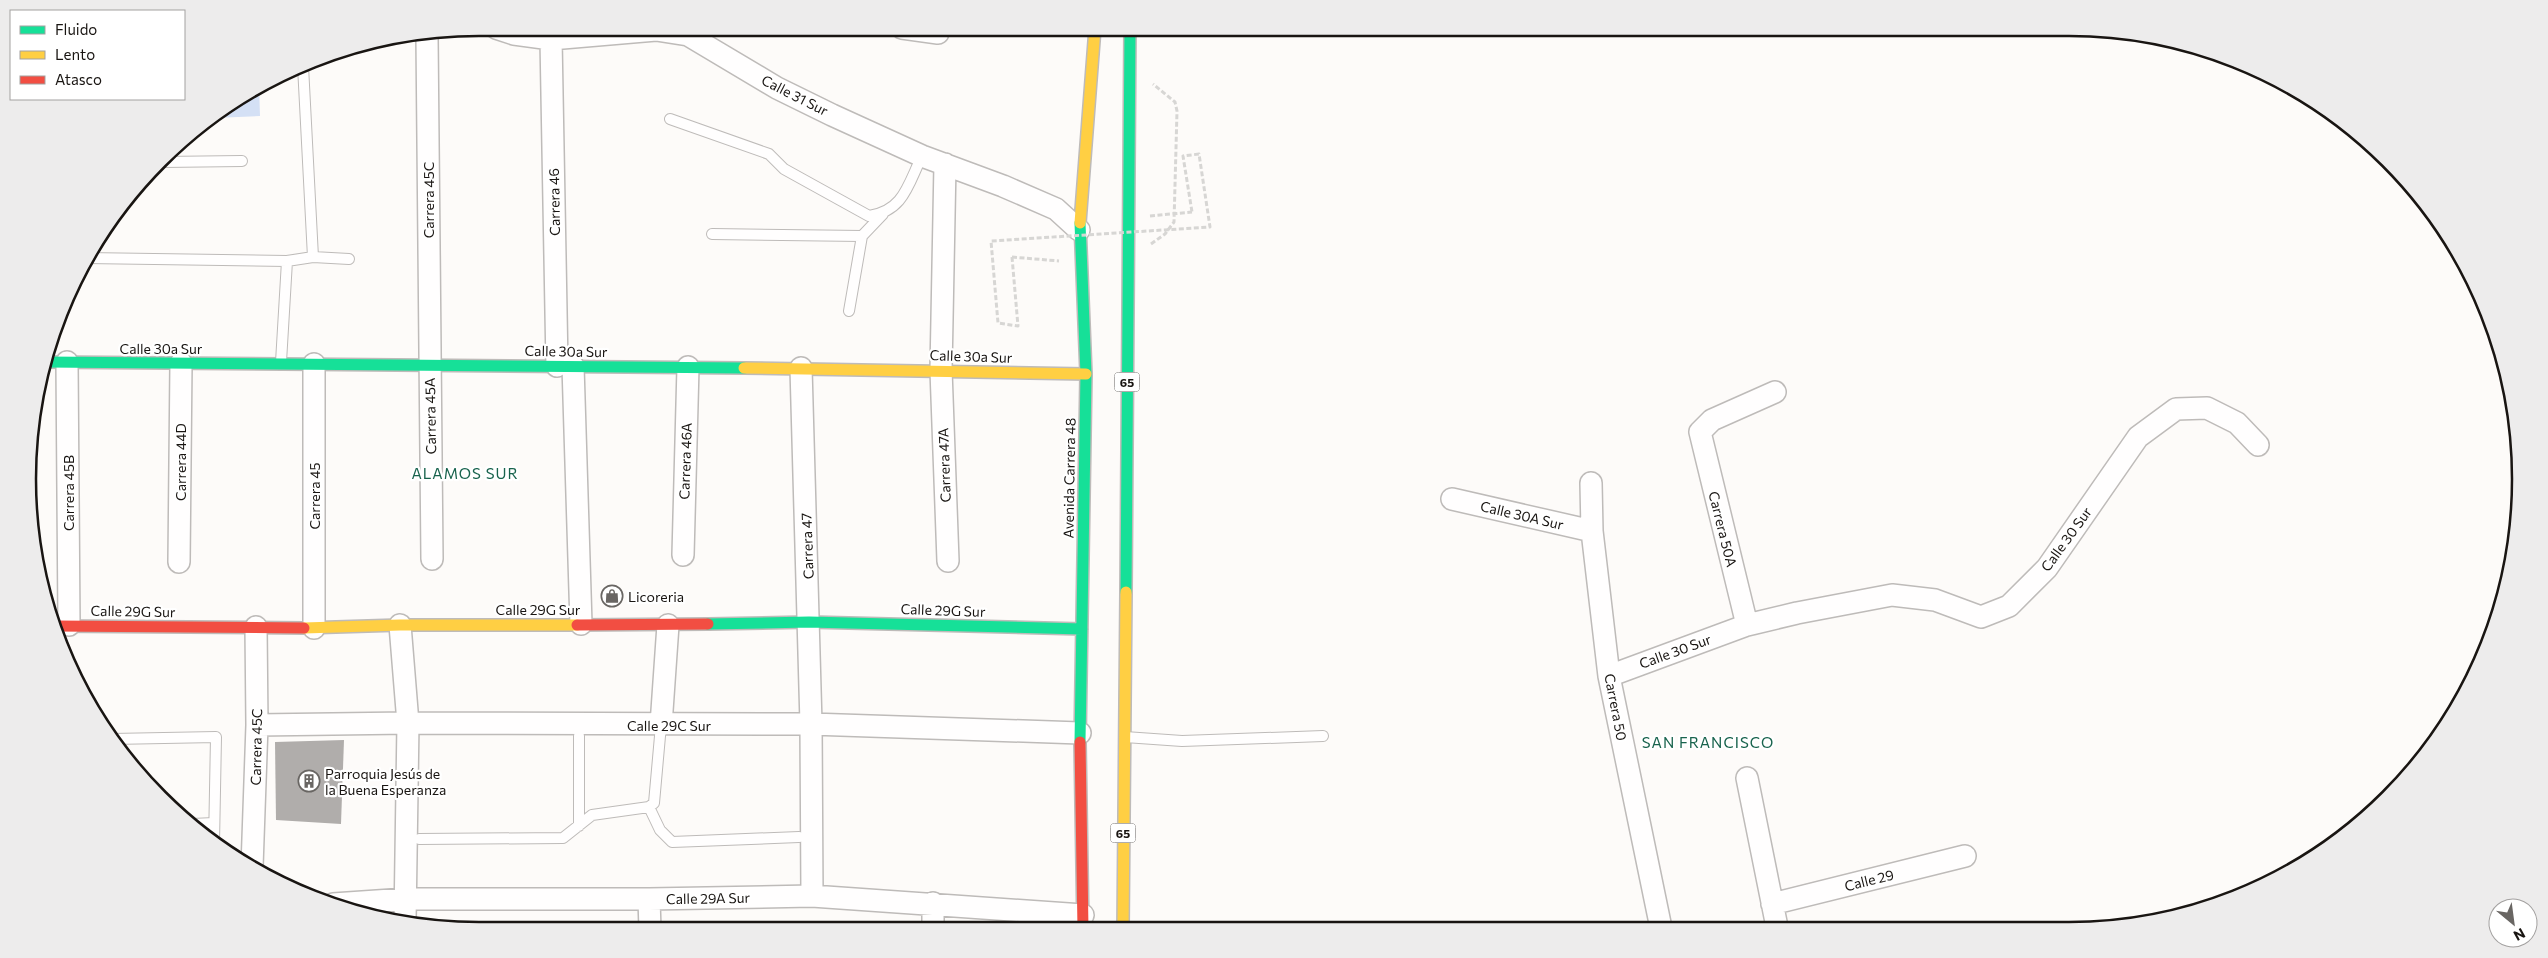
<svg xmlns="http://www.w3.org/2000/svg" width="2548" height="958" font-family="Commissioner,sans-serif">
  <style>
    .water { fill: #d4e0f5 }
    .building { fill: #b0adab }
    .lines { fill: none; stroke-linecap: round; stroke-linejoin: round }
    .lane-casing { stroke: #bebbb9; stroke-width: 12 }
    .street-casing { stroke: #bebbb9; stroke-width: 24 }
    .fast-casing { stroke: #bebbb9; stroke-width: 14 }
    .slow-casing { stroke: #bebbb9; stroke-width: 14 }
    .jam-casing { stroke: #bebbb9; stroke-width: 14 }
    .path { stroke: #d7d6d4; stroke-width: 3; stroke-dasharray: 5 2.5; stroke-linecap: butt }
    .lane { stroke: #fffefe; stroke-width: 10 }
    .street { stroke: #fffefe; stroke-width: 21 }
    .fast { stroke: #16e098; stroke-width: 11 }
    .slow { stroke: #ffcf43; stroke-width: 11 }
    .jam { stroke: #f24e42; stroke-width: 11 }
    .path-bridge { stroke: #d7d6d4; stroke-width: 3; stroke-dasharray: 5 2.5; stroke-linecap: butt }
    .labels { text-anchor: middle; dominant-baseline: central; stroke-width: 4.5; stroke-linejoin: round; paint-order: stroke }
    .shield { fill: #fff; stroke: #5e5b59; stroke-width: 1 }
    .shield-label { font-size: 12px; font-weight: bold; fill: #191512 }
    .street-label { font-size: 14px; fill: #191512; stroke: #fff }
    .poi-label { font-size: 14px; fill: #191512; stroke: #fff; text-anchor: start }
    .neighbourhood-label { font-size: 15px; letter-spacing: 1px; fill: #18634d; stroke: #fff }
    .rim { fill: none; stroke: #191512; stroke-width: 2.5 }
  </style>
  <rect width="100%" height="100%" fill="#fdfbf9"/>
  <path class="water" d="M259,85l1,31 -46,2 39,-30z"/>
  <path class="building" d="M344,740l-3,84 -65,-4 -1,-78z"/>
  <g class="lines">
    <g class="lane-casing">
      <path id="lane" d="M303,66l10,191
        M670,119l99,35 15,15 85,47c35,-5 39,-32 53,-60
        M163,162l79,-1
        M712,234l150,2 21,-22
        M86,258l201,3 26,-4 36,2
        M849,311l13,-75
        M281,362l6,-101
        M1125,737l57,4 141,-5
        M112,739l104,-2 -2,106
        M649,807l11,23 12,12 127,-5
        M192,824l22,-1
        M579,826v-90
        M419,839l144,-1 29,-23 57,-8 5,-4 7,-78"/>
    </g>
    <g class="street-casing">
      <path id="street" d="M496,28l18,6 37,5 105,-9 32,5 89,53 55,27 90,41 81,30 53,23 23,21
        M902,28l36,5 1,-5
        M427,36l5,523
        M551,39l6,327
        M945,164l-4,206 7,191
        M67,362l2,263
        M573,366l8,258
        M801,368l10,356 1,172
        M1591,483l1,48 17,145 52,252
        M1452,499l140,32
        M683,555l5,-188
        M179,562l2,-199
        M400,625l8,98 -3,198
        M1747,625l-47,-193 12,-12 63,-28
        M314,628v-264
        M1609,676l138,-51 50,-12 95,-18 43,5 46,17 28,-11 38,-38 91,-131 38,-28 31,-1 30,15 21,22
        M257,725l151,-2 403,1 269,9
        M661,725l7,-100
        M1747,778l30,149
        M252,867l5,-142 -1,-98
        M649,899l1,31
        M933,903v26
        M333,904l73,-5h243l163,-3 271,19
        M1772,904l193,-48"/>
    </g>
    <g class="fast-casing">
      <path id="fast" d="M1080,223l6,151 -6,368
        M45,362l699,6
        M1126,592l4,-564
        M708,624l101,-2 273,7"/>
    </g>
    <g class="slow-casing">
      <path id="slow" d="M1080,223l15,-195
        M744,368l342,6
        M304,628l96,-3h177
        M1123,929l3,-337"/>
    </g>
    <g class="jam-casing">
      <path id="jam" d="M577,625l131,-1
        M54,626l250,2
        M1080,742l3,187"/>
    </g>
    <path class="path" d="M1150,216l42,-4
      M1151,244l14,-10 9,-12 3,-111 -2,-9 -22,-18
      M1012,257l47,4"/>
    <use href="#lane" class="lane"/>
    <use href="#street" class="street"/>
    <use href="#fast" class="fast"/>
    <use href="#slow" class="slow"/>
    <use href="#jam" class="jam"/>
    <path class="path-bridge" d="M1012,257l6,69 -20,-3 -7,-82 219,-14 -11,-73 -16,2 9,56"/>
  </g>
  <defs>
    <g id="shop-ring" transform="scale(1.125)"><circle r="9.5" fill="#fff" stroke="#696663" stroke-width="1.5"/><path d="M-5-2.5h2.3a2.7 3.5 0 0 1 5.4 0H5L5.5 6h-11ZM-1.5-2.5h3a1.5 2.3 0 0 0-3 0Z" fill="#696663"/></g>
    <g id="building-ring" transform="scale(1.125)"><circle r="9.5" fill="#fff" stroke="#696663" stroke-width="1.5"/><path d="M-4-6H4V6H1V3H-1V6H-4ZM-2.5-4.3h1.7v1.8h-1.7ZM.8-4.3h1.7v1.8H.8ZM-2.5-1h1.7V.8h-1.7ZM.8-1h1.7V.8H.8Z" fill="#696663"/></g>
  </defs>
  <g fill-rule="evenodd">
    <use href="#shop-ring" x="612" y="596"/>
    <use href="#building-ring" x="309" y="781"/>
  </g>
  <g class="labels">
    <g class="shield">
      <rect x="1114.5" y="372.5" width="25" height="19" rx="4"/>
      <rect x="1110.5" y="823.5" width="25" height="19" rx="4"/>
    </g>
    <g class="shield-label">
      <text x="1127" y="382">65</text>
      <text x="1123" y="833">65</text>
    </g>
    <g class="street-label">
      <text transform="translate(795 95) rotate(27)">Calle 31 Sur</text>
      <text transform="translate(428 200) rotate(-90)">Carrera 45C</text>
      <text transform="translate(554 202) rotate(-91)">Carrera 46</text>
      <text x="161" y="348">Calle 30a Sur</text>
      <text transform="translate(566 351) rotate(1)">Calle 30a Sur</text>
      <text transform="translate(971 356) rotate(2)">Calle 30a Sur</text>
      <text transform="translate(430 416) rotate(-91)">Carrera 45A</text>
      <text transform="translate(685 461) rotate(-88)">Carrera 46A</text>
      <text transform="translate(180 462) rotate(-90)">Carrera 44D</text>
      <text transform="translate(944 465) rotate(-92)">Carrera 47A</text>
      <text transform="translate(1069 478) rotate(-89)">Avenida Carrera 48</text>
      <text transform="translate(68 493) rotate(-90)">Carrera 45B</text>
      <text transform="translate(314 496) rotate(-90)">Carrera 45</text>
      <text transform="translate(1522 515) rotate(13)">Calle 30A Sur</text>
      <text transform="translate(1723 529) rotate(76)">Carrera 50A</text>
      <text transform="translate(2066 539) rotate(-54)">Calle 30 Sur</text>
      <text transform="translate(807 546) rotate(-92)">Carrera 47</text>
      <text x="538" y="609">Calle 29G Sur</text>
      <text transform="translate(943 610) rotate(2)">Calle 29G Sur</text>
      <text transform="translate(133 611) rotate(1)">Calle 29G Sur</text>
      <text transform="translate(1675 651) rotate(-20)">Calle 30 Sur</text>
      <text transform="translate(1616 707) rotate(79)">Carrera 50</text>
      <text x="669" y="725">Calle 29C Sur</text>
      <text transform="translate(256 747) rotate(-89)">Carrera 45C</text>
      <text transform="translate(1869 880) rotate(-14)">Calle 29</text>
      <text transform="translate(708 898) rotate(-1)">Calle 29A Sur</text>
    </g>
    <g class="poi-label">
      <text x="628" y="596">Licoreria</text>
      <text x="325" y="773">Parroquia Jesús de<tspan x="325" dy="16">la Buena Esperanza</tspan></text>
    </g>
    <g class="neighbourhood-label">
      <text x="465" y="473">ALAMOS SUR</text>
      <text x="1708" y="742">SAN FRANCISCO</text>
    </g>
  </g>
  <path d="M0 0H2548V958H0ZM479 36H2069A443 443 0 0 1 2512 479V479A443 443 0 0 1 2069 922H479A443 443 0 0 1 36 479V479A443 443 0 0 1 479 36Z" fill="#edecec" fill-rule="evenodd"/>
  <path class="rim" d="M479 36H2069A443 443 0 0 1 2512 479V479A443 443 0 0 1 2069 922H479A443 443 0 0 1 36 479V479A443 443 0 0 1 479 36Z"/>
  <rect x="10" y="10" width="175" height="90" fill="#ffffff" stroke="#a3a1a0"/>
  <rect x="20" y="26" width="25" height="8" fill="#16e098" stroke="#a3a1a0"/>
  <text x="55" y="35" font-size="15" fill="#191512">Fluido</text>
  <rect x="20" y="51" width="25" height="8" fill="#ffcf43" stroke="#a3a1a0"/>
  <text x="55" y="60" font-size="15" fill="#191512">Lento</text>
  <rect x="20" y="76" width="25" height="8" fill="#f24e42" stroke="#a3a1a0"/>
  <text x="55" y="85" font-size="15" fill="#191512">Atasco</text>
  <g transform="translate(2513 923) rotate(151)"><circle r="24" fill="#ffffff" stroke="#a3a1a0"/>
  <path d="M0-4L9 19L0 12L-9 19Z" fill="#696663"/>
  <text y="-8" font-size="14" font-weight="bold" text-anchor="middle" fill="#191512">N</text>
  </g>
</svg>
